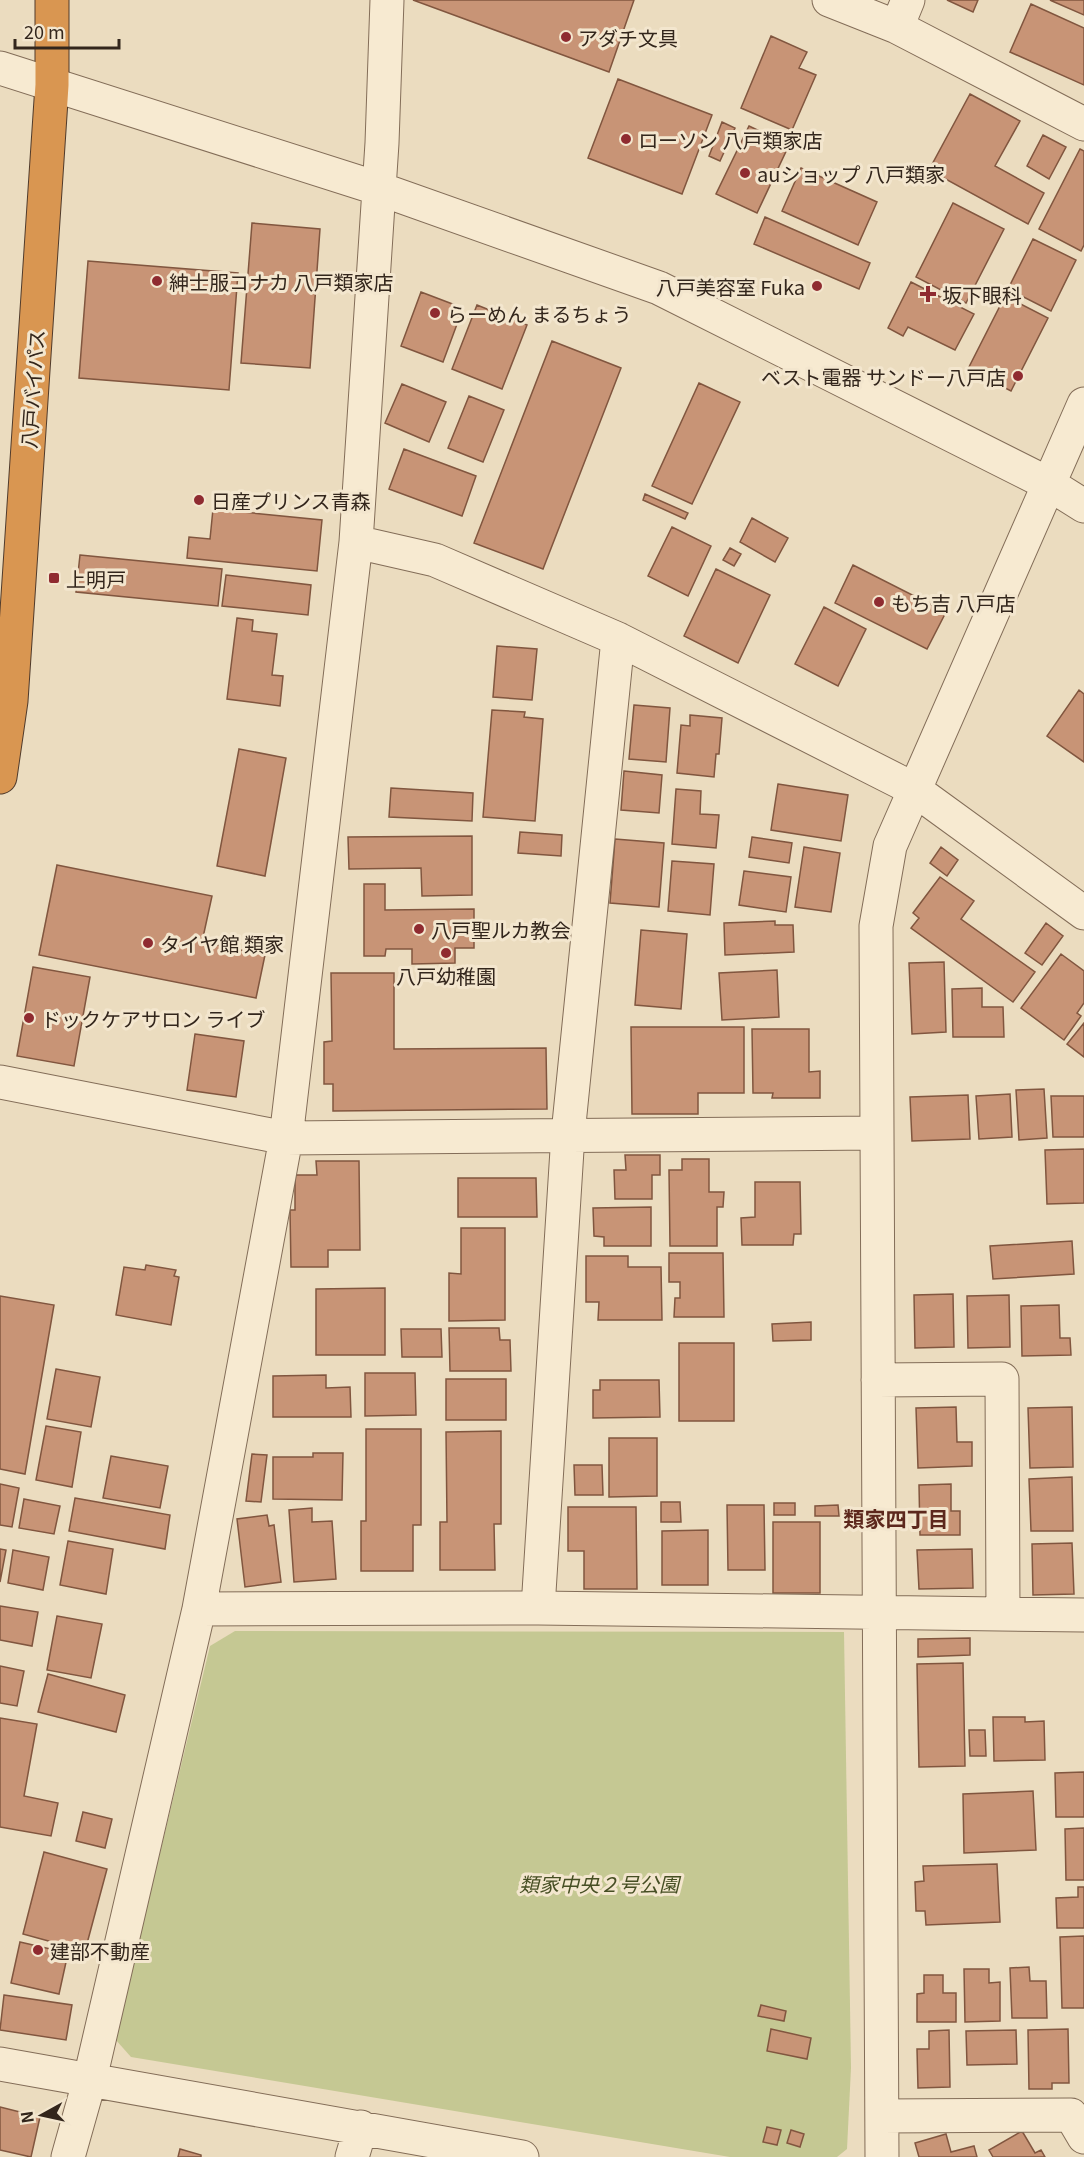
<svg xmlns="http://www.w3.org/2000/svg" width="1084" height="2157" font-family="Georgia,'Noto Sans JP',serif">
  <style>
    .green { fill: #c5c893 }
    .building { fill: #c89476; stroke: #81563f; stroke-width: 1.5 }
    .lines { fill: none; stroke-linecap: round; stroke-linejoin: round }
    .minor-casing { stroke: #836d58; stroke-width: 35 }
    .highway-casing { stroke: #503b2c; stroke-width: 35 }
    .minor { stroke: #f7ead1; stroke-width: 33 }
    .highway { stroke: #d99651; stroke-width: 33 }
    .poi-dot { fill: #8f2b30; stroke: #f3e6ce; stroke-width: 2 }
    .labels { text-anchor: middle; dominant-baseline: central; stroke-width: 6; stroke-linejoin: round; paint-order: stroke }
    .poi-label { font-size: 20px; fill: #33261c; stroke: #f3e6ce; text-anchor: start }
    .street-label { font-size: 20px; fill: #33261c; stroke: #f3e6ce }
    .park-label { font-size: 20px; font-style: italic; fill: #464e23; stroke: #f3e6ce }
    .neighbourhood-label { font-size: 21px; font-weight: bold; fill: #5d281d; stroke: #f3e6ce }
  </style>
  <rect width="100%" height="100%" fill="#ebdcbf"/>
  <path class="green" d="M235,1631l609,1 7,436 -4,81 -10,8h-107l-599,-100 -16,-18 95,-393z"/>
  <path class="building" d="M413,0h221l-25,72z
    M947,0h31l-5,12z
    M1050,0h34v15l-32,-14z
    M1031,4l53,24v57l-74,-33z
    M771,36l36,16 -8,16 17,7 -24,55 -51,-22z
    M618,79l94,36 -30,79 -94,-36z
    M970,94l50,27 -25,45 49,27 -16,31 -99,-54z
    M722,122l13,6 -15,33 -11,-5z
    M749,126l40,19 -32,68 -41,-19z
    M1043,135l23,12 -17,32 -22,-13z
    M1080,149l4,2v94l-3,6 -42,-22z
    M801,168l76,34 -19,43 -76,-34z
    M953,203l51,26 -38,74 -50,-26z
    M765,217l105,46 -11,26 -105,-45z
    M252,223l68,6 -10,139 -69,-5z
    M1033,239l43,21 -25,51 -43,-22z
    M88,261l150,12 -9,117 -150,-12z
    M911,282l63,32 -19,36 -47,-23 -5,9 -15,-8z
    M421,292l42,16 -20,54 -42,-16z
    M1005,296l43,22 -37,73 -43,-22z
    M477,305l50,20 -25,64 -50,-20z
    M552,341l69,27 -78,201 -69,-26z
    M699,383l41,19 -48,102 -40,-18z
    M402,384l44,18 -17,40 -44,-19z
    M469,396l35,14 -21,52 -35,-14z
    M404,449l72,27 -14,40 -73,-27z
    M645,494l43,19 -3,6 -42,-19z
    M213,509l109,11 -5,51 -130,-13 2,-21 21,2z
    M752,518l36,20 -13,24 -35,-20z
    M672,527l39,19 -23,50 -40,-20z
    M730,548l11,6 -7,12 -11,-6z
    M80,555l142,14 -4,37 -142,-14z
    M853,565l93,47 -19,37 -92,-46z
    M716,569l54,26 -32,68 -54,-27z
    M226,575l85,10 -3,30 -86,-9z
    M824,607l42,22 -28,57 -43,-22z
    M237,618l16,2 -1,11 25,3 -5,41 11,1 -3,30 -53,-7z
    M497,646l40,3 -5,51 -39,-3z
    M1079,690l5,4v68l-37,-26z
    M634,705l36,3 -4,54 -37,-3z
    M492,710l33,2 -1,5 19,2 -8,102 -52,-4z
    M690,715l32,3 -3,36h-3l-2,23 -37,-4 4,-48 9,1z
    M239,749l47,9 -21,118 -48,-10z
    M624,771l38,4 -3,38 -38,-3z
    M778,784l70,11 -7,46 -70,-11z
    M391,788l82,5 -1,28 -83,-4z
    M676,789l25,2 -1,23 19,1 -3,33 -44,-4z
    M520,832l42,3 -1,21 -43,-3z
    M472,836v59l-50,1 -1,-28 -72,1 -1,-32z
    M752,837l40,6 -3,20 -40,-6z
    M615,839l49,4 -5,64 -49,-4z
    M804,847l36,6 -9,59 -36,-5z
    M941,847l17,13 -11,16 -17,-13z
    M672,861l42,3 -4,51 -42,-4z
    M57,865l155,31 -10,46 63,13 -9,43 -217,-43z
    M744,871l47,6 -5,35 -47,-7z
    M940,877l34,24 -13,18 74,53 -22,30 -102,-74 8,-10 -6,-5z
    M364,884h21v26l89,-1v39h-19v15l-43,1v-15h-26l-1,7h-21z
    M775,921v4h18l1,27 -69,3 -1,-32z
    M1046,923l17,13 -21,29 -17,-12z
    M641,930l46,4 -6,75 -46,-4z
    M1061,954l23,17v32l-7,10 4,3 -17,24 -43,-32z
    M944,962l2,70 -34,2 -3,-71z
    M33,967l57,10 -16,89 -57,-10z
    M777,970l2,47 -57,3 -3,-47z
    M331,973h63v76l152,-1 1,61 -214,2v-27h-9v-42l8,-1z
    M982,988v19h21l1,30h-51l-1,-48z
    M1084,1023v34l-17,-13z
    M631,1027h113v66h-46v21h-66z
    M752,1029h57v43l11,-1v27h-48l1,-5h-20z
    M195,1034l49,7 -8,56 -49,-7z
    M1044,1089l3,49 -28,2 -3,-50z
    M1010,1094l2,43 -33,2 -3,-43z
    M968,1095l2,44 -58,2 -2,-44z
    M1051,1096h33v41h-31z
    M1084,1149v54l-37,1 -2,-54z
    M625,1155h35v20h-8v24h-37l-1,-29h12z
    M682,1159h27v33h15l-1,15h-6v39h-47l-1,-76h13z
    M316,1161h43l1,89h-32v17h-37l-1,-57h5v-35h22z
    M458,1178h78l1,39h-79z
    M755,1182h45l1,52h-7l-1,11h-51l-1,-27 14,-1z
    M651,1207v39h-47v-9l-10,-1 -1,-28z
    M461,1228h44v92l-56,1v-48l12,1z
    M1072,1241l2,33 -81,5 -3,-33z
    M669,1253h54l1,64h-50l1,-19h5v-16h-11z
    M586,1256h42v11h33l1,53h-64l1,-18h-13z
    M146,1265l30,5 -2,6 5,1 -8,48 -55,-10 8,-48 21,3z
    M385,1288v67h-69v-66z
    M953,1294l1,53 -39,1 -1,-53z
    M1009,1295l1,52 -42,1 -1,-52z
    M0,1296l54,9 -29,169 -25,-5z
    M1059,1305l1,33h10l1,17 -49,1 -1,-50z
    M811,1322v18l-38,1 -1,-17z
    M449,1328h50l1,12h10l1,31h-61z
    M401,1329h40l1,28h-40z
    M679,1343h55v78h-55z
    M56,1369l44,8 -9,50 -44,-8z
    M365,1373h50l1,42 -51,1z
    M326,1375v13l24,-1 1,30h-78v-41z
    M446,1379h60v41h-60z
    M600,1380h59l1,37 -67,1v-28h7z
    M956,1407l1,35h15v24l-54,2 -2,-60z
    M1072,1407l1,60 -43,1 -2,-60z
    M46,1426l35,6 -9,55 -36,-7z
    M366,1429h55v96h-8v46h-52v-50h5z
    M501,1431v93h-7l1,46h-55v-48h7l-1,-90z
    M609,1438h48v58l-48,1z
    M313,1453h30l-1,47 -69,-1v-42h40z
    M252,1454l15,1 -6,47 -15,-1z
    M111,1456l57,10 -8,42 -57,-10z
    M574,1465h28l1,30h-28z
    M1072,1477l1,54h-42l-2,-52z
    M0,1484l19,4 -7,39 -12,-2z
    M951,1484v27h9v24h-40l-1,-50z
    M75,1498l95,17 -5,34 -96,-18z
    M24,1499l36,7 -6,28 -35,-6z
    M661,1502h19l1,20h-20z
    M774,1503h21v12h-21z
    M727,1505h37l1,65h-37z
    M838,1505l1,11h-24v-10z
    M568,1507h68l1,82h-53v-38h-16z
    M312,1508v14l20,-1 4,58 -42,3 -5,-72z
    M267,1515l2,11 5,-1 7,57 -36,5 -8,-68z
    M773,1522h47v71h-47z
    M708,1530v55h-46v-54z
    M68,1541l45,8 -7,45 -46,-9z
    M1072,1543l2,51 -41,1 -1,-51z
    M0,1549l6,1 -6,32z
    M972,1549l1,39 -54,1 -2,-39z
    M13,1550l36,7 -6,33 -35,-7z
    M0,1606l38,6 -6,34 -32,-6z
    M57,1616l45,8 -11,54 -44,-8z
    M970,1638v17l-52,2v-18z
    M963,1663l2,103 -46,1 -2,-103z
    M0,1666l24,5 -7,35 -17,-3z
    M48,1674l77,21 -9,37 -78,-20z
    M993,1717h32v5l19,-1 1,39 -51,1z
    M0,1718l37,6 -13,72 34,7 -7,33 -51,-9z
    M969,1730h16l1,26h-16z
    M1084,1772v45h-28l-1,-44z
    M1033,1791l3,59 -72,3 -1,-59z
    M83,1812l29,7 -7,29 -29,-7z
    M1084,1828v52h-18l-1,-51z
    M44,1852l63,17 -22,82 -62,-17z
    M997,1864l3,58 -74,3 -1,-14h-9l-1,-29 9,-1 -1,-15z
    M1078,1887h6v41h-27l-1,-30 22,-1z
    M1084,1936v72h-22l-2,-71z
    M20,1942l48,11 -9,41 -48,-11z
    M1029,1967l1,14h16l1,37h-35l-2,-50z
    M964,1969h25v14l11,-1v39l-35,1z
    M924,1975h19v18h13v29h-39v-28l7,-1z
    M4,1995l68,10 -6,35 -66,-10z
    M761,2005l25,6 -2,10 -26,-5z
    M771,2029l40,9 -4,21 -40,-8z
    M1068,2029l1,54h-17v6h-23l-1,-59z
    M949,2030l1,57 -32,1 -1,-39h12v-18z
    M1016,2030l1,34 -50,1 -1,-34z
    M0,2107l40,10 -9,40 -31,-7z
    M767,2127l14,3 -4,15 -14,-3z
    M791,2130l13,4 -4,13 -13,-4z
    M1022,2131l13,22 6,-3 4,7h-52l-4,-7z
    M946,2134l5,18 23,-6 3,11h-58l-4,-14z
    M180,2149l21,6v2h-23z"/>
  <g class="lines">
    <g class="minor-casing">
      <path id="minor" d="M829,0l68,27 187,97
        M897,27l11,-27
        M0,68l380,121 279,99 390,196 35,22
        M356,542l79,18 183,79 280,142 17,9 169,123
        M0,1082l286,56 590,-5
        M878,1380l124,-1 1,235
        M538,1608l30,-474 50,-495
        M199,1609l339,-1 546,7
        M0,2064l522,93
        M882,2116l189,-1 13,22
        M68,2157l22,-78 109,-470 87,-471 70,-596 26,-399 5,-143
        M352,2157l9,-30
        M882,2157l-6,-1231 14,-80 194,-442"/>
    </g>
    <g class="highway-casing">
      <path id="highway" d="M0,777l11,-76 41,-616v-85"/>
    </g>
    <use href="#minor" class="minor"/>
    <use href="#highway" class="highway"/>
  </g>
  <g class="poi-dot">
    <circle cx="566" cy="37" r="6"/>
    <circle cx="626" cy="139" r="6"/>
    <circle cx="745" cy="173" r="6"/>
    <circle cx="157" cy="281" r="6"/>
    <circle cx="817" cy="286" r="6"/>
    <path d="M925 285h6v6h6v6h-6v6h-6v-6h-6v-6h6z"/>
    <circle cx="435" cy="313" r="6"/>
    <circle cx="1018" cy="376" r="6"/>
    <circle cx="199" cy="500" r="6"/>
    <rect x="48" y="572" width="12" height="12" rx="3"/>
    <circle cx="879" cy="602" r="6"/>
    <circle cx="419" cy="929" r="6"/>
    <circle cx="148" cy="943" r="6"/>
    <circle cx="446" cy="953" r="6"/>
    <circle cx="29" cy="1018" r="6"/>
    <circle cx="38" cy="1950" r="6"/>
  </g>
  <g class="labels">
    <g class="poi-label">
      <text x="578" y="37">アダチ文具</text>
      <text x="638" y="139">ローソン 八戸類家店</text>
      <text x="757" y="173">auショップ 八戸類家</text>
      <text x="169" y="281">紳士服コナカ 八戸類家店</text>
      <text x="805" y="286" text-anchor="end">八戸美容室 Fuka</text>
      <text x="942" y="294">坂下眼科</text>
      <text x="447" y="313">らーめん まるちょう</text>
      <text x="1006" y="376" text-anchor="end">ベスト電器 サンドー八戸店</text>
      <text x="211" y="500">日産プリンス青森</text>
      <text x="66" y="578">上明戸</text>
      <text x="891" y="602">もち吉 八戸店</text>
      <text x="431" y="929">八戸聖ルカ教会</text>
      <text x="160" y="943">タイヤ館 類家</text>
      <text x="446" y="975" text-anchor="middle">八戸幼稚園</text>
      <text x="41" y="1018">ドックケアサロン ライブ</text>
      <text x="50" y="1950">建部不動産</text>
    </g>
    <g class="street-label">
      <text transform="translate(32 389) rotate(-86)">八戸バイパス</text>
    </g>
    <g class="park-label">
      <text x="599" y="1883">類家中央２号公園</text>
    </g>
    <g class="neighbourhood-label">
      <text x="896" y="1518">類家四丁目</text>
    </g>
  </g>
  <g transform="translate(42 2115) rotate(262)" stroke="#f3e6ce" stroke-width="4.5" paint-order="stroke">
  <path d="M0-4.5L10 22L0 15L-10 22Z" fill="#33261c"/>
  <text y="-9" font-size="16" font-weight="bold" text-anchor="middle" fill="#33261c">N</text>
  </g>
  <path d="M15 39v9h104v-9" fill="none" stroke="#33261c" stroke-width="3"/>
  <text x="24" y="39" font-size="18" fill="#33261c" stroke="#f3e6ce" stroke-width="4.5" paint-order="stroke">20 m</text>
</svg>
